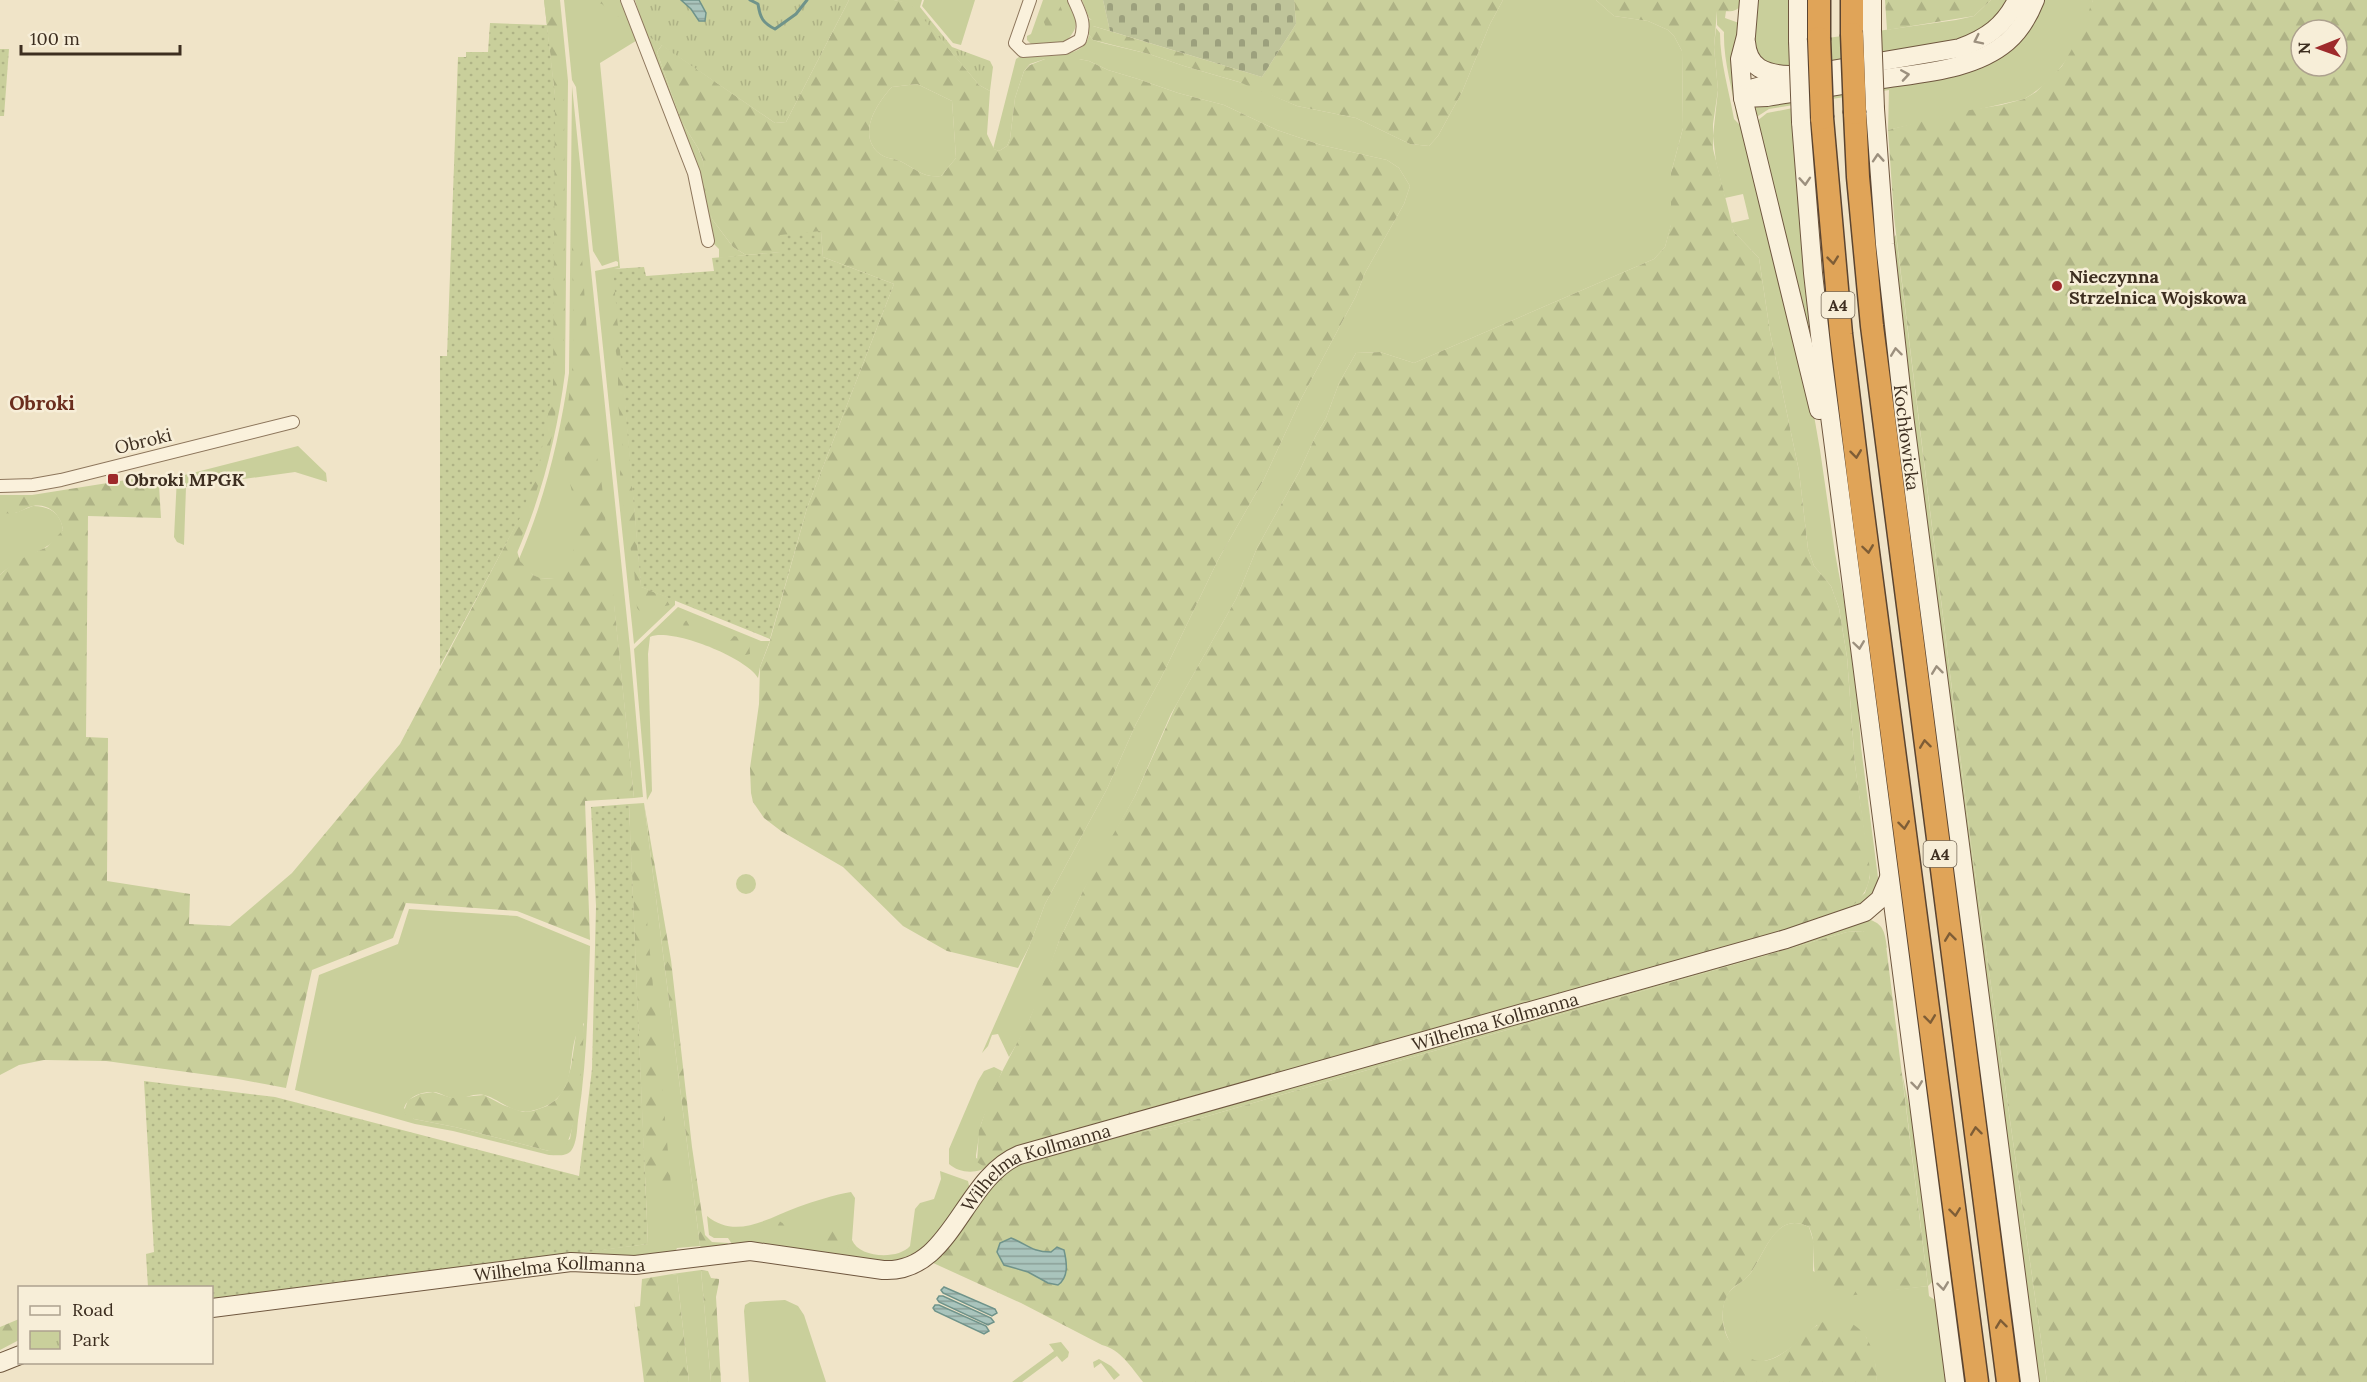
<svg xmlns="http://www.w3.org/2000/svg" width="2367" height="1382" font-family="Lora,serif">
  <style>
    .grass { fill: #c9cf9b; fill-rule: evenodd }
    .forest { fill: url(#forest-firs); fill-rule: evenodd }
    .cemetery { fill: url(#cemetery-stones) }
    .park { fill: url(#park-tufts) }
    .garden { fill: url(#garden-dots) }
    .water { fill: url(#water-rules); stroke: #6f938a; stroke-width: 1.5 }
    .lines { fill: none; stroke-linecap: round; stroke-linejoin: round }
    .stream { stroke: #6f938a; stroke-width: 3 }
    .street-casing { stroke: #8d765c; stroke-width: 14 }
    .secondary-casing { stroke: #6f573f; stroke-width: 20 }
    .highway-casing { stroke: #5b4430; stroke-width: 25 }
    .street { stroke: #faf1dc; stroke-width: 12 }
    .secondary { stroke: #faf1dc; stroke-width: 18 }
    .highway { stroke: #e0a458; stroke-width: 22 }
    .secondary-bridge-casing { stroke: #6f573f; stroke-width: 20; stroke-linecap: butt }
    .highway-bridge-casing { stroke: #5b4430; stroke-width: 25; stroke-linecap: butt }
    .secondary-bridge { stroke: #faf1dc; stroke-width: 18 }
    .highway-bridge { stroke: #e0a458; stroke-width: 22 }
    .oneway { stroke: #9c907e }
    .oneway2 { stroke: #7e5d36 }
    .poi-dot { fill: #9e2a2b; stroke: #f7eed8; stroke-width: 2 }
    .labels { text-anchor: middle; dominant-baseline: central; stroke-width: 5; stroke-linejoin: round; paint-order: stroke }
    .shield { fill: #f7eed8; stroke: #756857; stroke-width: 1.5 }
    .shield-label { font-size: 16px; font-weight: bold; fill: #3d2e20 }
    .poi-label { font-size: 18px; font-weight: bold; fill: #3d2e20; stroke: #f7eed8; text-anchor: start }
    .street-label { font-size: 18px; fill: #3d2e20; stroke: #f7eed8 }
    .neighbourhood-label { font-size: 20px; font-weight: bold; fill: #6b2e1e; stroke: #f7eed8 }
  </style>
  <defs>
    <pattern id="forest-firs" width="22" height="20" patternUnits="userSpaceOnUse" patternTransform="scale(1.5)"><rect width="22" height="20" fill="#c9cf9b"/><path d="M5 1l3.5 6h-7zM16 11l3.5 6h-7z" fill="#aeb285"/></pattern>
    <pattern id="cemetery-stones" width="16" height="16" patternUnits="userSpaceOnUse" patternTransform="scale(1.5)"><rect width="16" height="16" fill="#bfc49a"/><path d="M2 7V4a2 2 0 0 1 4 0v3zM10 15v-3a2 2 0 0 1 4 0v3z" fill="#9ca07d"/></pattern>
    <pattern id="park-tufts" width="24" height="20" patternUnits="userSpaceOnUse" patternTransform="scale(1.5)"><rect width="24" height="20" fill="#c9cf9b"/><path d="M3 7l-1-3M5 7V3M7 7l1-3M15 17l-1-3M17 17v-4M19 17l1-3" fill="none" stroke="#aeb285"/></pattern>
    <pattern id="garden-dots" width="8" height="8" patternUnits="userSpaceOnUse" patternTransform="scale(1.5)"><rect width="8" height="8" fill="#c9cf9b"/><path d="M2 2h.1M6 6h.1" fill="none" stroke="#aeb285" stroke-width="1.8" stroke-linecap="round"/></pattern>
    <pattern id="water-rules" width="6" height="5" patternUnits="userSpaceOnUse" patternTransform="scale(1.5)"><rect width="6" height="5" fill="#a9c4bc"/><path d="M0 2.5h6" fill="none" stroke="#8ba098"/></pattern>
  </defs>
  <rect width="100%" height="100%" fill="#f0e4c8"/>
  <path class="grass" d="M544,0h16l8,81 -3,292c-8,62 -23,122 -48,180l-1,-9 39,-449z
    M564,0h60l15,39 -39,24 20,205 -6,1 27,318 34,13v5l-41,39 -39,-373 23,-5v-4l-2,-1 -14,5 -9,-15 -17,-164 -4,-7z
    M924,0h51l-14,45 -8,-2 -31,-37z
    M1043,0h25c9,20 13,27 -4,43l-32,2 -5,-5v-4l4,-2z
    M1082,0h21l7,31 -17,-5v-5l-4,-3z
    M1503,0h93l18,16 34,5 20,9 6,6 8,15 1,77 -12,45v52l-6,22 -11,12 -240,104 -34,-11 -24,1 -17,30 -13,35 -10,17 -17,37 -42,76 -21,51 -65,115 -36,82 -53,97 -23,48 -17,49 -16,38 -17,29 -11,-23 -6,1 -4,11 -6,7 47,-106 16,-43 62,-115 29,-65 25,-46 57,-118 46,-81 36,-78 56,-105 9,-23 39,-69 6,-18 -11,-18 -12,-8 -66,-15 -44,-15 -53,-25 -46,-12 -40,-14 -30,-9 -19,-9 -10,-2h-34l-15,5 -6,7 -9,27 -5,41 -3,7 -8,5 -6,-2 23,-90 3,-2c21,-2 65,4 70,-22l4,5 10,3 46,11 35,12 65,19 48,21 59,12 54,26 19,2 9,-10 24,-44 28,-68z
    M1755,0h37v43l164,-23 18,-4 17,-16h18l-14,22 -35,18 -184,31 -7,-1 -18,-24z
    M2041,0h52c-6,37 -36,81 -69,99l-136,31 1,-40 -120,19 -14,9 -3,-12 195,-31z
    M1717,11h9l-1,7 14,5 1,98 -3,-2c-4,-29 -14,-58 -13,-87l-7,-7z
    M1716,28l4,5c0,29 9,57 14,86l6,6 72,279 8,46 15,103 19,101 7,93 18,138 -3,12 -34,16 23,-20 5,-16 -15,-112 -8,-108 -8,-49 -8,-22 -17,-20 -6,-17 -9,-78 -29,-139 -11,-74 -25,-26 -3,-9 18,-4 -6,-25 -18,4 -9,-36 -3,-26 5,-46 -4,-43z
    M645,34l17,11 -5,7 24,69 17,27 5,13 9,58 21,28 13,8 -27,3v-9l-9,-9z
    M917,84l35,17 4,57 -15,18c-18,2 -25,-7 -39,-14 -7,-4 -16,-3 -22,-8 -24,-19 -3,-51 12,-67z
    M572,86l58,562 13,149 -9,1 -20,-193 -60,-26 -15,-1 -6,-3 -10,-8 -4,-8c26,-60 41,-122 50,-186z
    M1793,108l25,267 -61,-254 10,-8z
    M1896,235l75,609 76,538h-11l-108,-820 -35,-324z
    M298,446l28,27 1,9 -32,-10 -109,15 -2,58 -7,-3 -3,-5 3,-60z
    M33,506c16,0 28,7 30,24 -12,22 -44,26 -63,45v-62h15z
    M678,607l83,34h9l-1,2 -9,24 -2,11c-11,-20 -87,-51 -108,-41l-2,17 4,137 -5,9 -13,-151z
    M644,803l56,443 -23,2 -2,4 -45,5 -47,-5 65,-8 -19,-440z
    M736 884a10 10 0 1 1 20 0a10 10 0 1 1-20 0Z
    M409,909l108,7 73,30c-2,58 -3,116 -12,174 -1,9 -1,23 -7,31 -6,6 -15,4 -22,4l-96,-24 -38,-7 -120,-34 24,-115 79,-31zM584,1023l-8,81 -6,35 -21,12 -94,-24 -41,-8 -10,-11c4,-12 18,-17 30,-16 8,1 15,7 23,7 9,-1 17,-6 27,-4 16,4 29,20 47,16 57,-12 29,-65 53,-88z
    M1867,919c17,4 18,14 20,29l-24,-17 -16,1 -674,194 -46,9 -9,-2z
    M1923,1056l42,326h-4l-42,-325z
    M994,1067l8,4 -21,53 -5,31v3l14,7c-11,9 -30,9 -41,-1v-15l29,-68 6,-10z
    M1902,1073l19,88 13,119 -6,6 1,10 9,6 11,80h-72l-2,-19 -9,-26 -49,-12c-14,12 -34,33 -53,36 -32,4 -49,-39 -38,-64 5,-10 16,-14 23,-22 15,-17 25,-66 60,-48l5,16 -1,28 41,23 74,-8z
    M940,1171l28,10 2,9c-24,34 -36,62 -80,72l-158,-18 -4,-6h-14l-5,-3 -2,-19c29,24 61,2 91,-9 17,-6 35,-12 53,-15l4,6 -3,42c7,18 46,20 58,6l5,-37 5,-6 14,-4 7,-20z
    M701,1270l10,112h-22l-12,-107 -5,-1z
    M785,1300l13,6 6,9 22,67h-77l-5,-71 1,-6 5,-3z
    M1061,1342l8,10 -1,5 -6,5 -5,-6 -35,26h-10l42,-31 -5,-7z
    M1099,1359l12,7 9,9 -6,5 -13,-17 -7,5 -1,-6z"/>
  <path class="forest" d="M544,0h13l7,90 1,238 -2,22 -7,41 -1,30 -7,34 -31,96 3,10 13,14 7,3 13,1 11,-6 4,-5 6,-20 2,-40 -11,-45 -1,-26 10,-82 -2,-113 3,-5h3l3,5 6,92 8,54v57l7,41 32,312 -49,3 5,139 -73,-29 -111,-8 -13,35 -81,32 -26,118 -48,-9 -132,-18 -62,-1 -25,5 -19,10v-500l14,-13 33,-15 16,-17c-2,-15 -14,-27 -30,-24 -6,1 -12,6 -18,7 -5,1 -10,0 -15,0v-18h32l107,-17h14l6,7 2,33 -73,-2 -2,221 22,1 -1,143 83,13 -1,30 41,2 62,-53 108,-129 122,-231 18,-54 15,-364z
    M588,0h33l6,11 -1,5 -8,1 -16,-13z
    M849,0h45l17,3 68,82 11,6 -3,43 7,15 5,2 8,-5 3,-7 5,-41 9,-27 6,-6 15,-6h34l10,2 19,9 30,9 40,14 46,12 53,25 44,15 66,15 12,8 11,18 -6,18 -39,69 -9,23 -56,105 -36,78 -46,81 -57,118 -25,46 -29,65 -62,115 -16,43 -11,21 -71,-17 -44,-25 -60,-59 -62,-36 -17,-13 -11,-16 -2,-9 -1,-25 9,-64 1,-37 9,-23 38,-136 87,-224 -71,-27 -2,-25 -40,20 -35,3 -13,-8 -21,-28 -8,-28 -1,-31 -5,-12 -17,-27 -24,-69 5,-7 113,78 11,-1zM917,84l35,17 4,57 -15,18c-18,2 -25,-7 -39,-14 -7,-4 -16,-3 -22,-8 -24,-19 -3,-51 12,-67z
    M1294,0h209l-13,24 -28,68 -24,44 -9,10 -19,-2 -54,-26 -59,-12 -58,-24 -55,-16 -35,-12 -56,-14 -4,-5v-16l4,1v6l169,51 34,-53z
    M1596,0h147c-4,14 -13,11 -26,11l-3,36 4,43 -5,34v25l21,83 25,26 11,74 29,139 9,78 6,17 17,20 8,22 8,49 8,108 15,105c1,43 -55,53 -87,65l-775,216 -10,6 -8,8 -7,1 -6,-4 2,-32 14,-41 37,-71 29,-77 34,-71 42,-74 41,-91 60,-106 21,-51 42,-76 17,-37 10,-17 13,-35 17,-30 24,-1 34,11 240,-104 11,-12 6,-23v-51l12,-45 -1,-77 -8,-15 -6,-6 -20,-9 -34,-5z
    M1885,0h106l-17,16 -87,14z
    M2093,0h274v1382h-320l-76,-538 -77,-627 -6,-87 70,-18 43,-7 23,-6 12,-7 26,-26 17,-29zM2301,30h36v36h-36z
    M1056,1c8,7 8,16 4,26l-13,3 -7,-18 6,-10z
    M610,269h3l28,318 32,13 -3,5 -10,2 -11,8 -7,-1 -5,-6 -3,-39 -12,-71 -2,-25 3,-25 -5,-45v-40l-7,-38z
    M683 627a8 8 0 1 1 16 0a8 8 0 1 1-16 0Z
    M734,636l15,4 1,14 -9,2 -14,-4 -2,-5z
    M644,803l27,157 21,187 13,88 7,7 16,1 -1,2 -25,3 -2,-2z
    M638,821l33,364 -7,6 -4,-1 -15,-13 -15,-350z
    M1863,931l9,3 14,11 42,341 -81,10c-50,-1 -24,-41 -38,-69 -34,-18 -45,30 -60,48 -5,6 -12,9 -17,14 -13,13 -12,42 0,55 7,9 19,18 31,17 35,-3 56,-65 95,-33 14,11 19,36 19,54h-734c-11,-14 -23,-33 -41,-37l-81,-42 -90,-41 20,-18 43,-62 22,-18 102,-31 9,2 46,-9 674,-194z
    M578,1021h4l2,6c-1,23 -6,109 -21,122l-14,2 -94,-24 -41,-8 -8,-4 -2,-4 4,-11 12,-6 13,-2 19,6 32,-3 19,10 20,7 10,-1 14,-5 10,-7 8,-12 6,-20z
    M830,1219l19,14 1,10 -3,6h-15l-5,-5 -2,-20z
    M769 1229a8 8 0 1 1 16 0a8 8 0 1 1-16 0Z
    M701,1270l7,1 3,7 8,1v3l-3,15 5,85h-10z
    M672,1274l5,1 12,107h-45l-10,-81 1,6 5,-1 2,-27z
    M19,1319v21l-19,10v-23z"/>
  <path class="cemetery" d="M1103,0h191l2,24 -34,53 -152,-46z"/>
  <path class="park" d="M635,0h214l-63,122 -11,1 -130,-89z
    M894,0h28l-2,7 32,40 38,14 3,6 -3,24 -11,-6 -68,-81z"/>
  <path class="garden" d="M490,23l57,2 8,70 -2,291 -13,73 -18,55 -82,152v-310h7l11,-299h8v-5h22z
    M0,49h9l-5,67h-4z
    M821,231l2,26 71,27 -87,224 -37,131 -129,-52 -28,-318 31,-2 2,9 68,-5 -2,-13 68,-6v-17z
    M629,804l19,440 -436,57v-13l-64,-1 -2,-33 8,-2 -10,-171 131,16 304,79 13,-107 4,-163 -5,-99z"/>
  <path class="water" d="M681,0h18l7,13 -1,8h-6l-8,-12z
    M1011,1238c16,6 20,14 40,14l6,-5 7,3c3,13 5,27 -6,35l-10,-2 -20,-11 -24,-7 -7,-13 3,-9z
    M944,1287l51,22 2,4 -5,3 -49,-23 -2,-3z
    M939,1296h4l48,22 3,4 -6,3 -49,-23 -2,-3z
    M935,1305h4l47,21 3,5 -5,3 -49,-23 -2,-3z"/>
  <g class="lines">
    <path class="stream" d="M750,0l8,4c2,14 5,19 17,25l21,-15 11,-14"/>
    <g class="street-casing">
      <path id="street" d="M627,0l67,173 14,68
        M1030,0l-15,43 8,8 42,-3 15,-8c6,-16 1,-25 -6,-40
        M0,486l33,-1 28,-5 232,-58"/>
    </g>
    <g class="secondary-casing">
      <g id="secondary">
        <path d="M1749,0l-3,36 -6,23 3,39 76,312"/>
        <path d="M1798,0v41"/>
        <path d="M1872,30v-30"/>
        <path d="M1746,42c2,26 19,32 43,33"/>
        <path d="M1748,92l6,-4 42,-12 164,-28c27,-10 44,-22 57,-48"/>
        <path d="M1743,98l24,-1c37,-6 73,-12 109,-17 43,-7 97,-9 131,-38 13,-11 22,-27 28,-42"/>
        <path id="s1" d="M1875,109l10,135 19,171 126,967"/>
        <path d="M1801,122l12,151 10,89 132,1020"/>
        <path id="s2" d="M212,1308l359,-46 64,3 115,-14 133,19c69,4 79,-91 136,-115l767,-216 79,-27 15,-13 9,-21"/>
        <path d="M0,1363l20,-8"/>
      </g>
    </g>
    <g class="highway-casing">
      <path id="highway" d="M1819,0v38
        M1852,0v34
        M1855,113l3,64 14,149 136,1056
        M1822,118l19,216 19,157 117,891"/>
    </g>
    <use href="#street" class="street"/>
    <use href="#secondary" class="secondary"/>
    <use href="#highway" class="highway"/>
    <g class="secondary-bridge-casing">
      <path id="secondary-bridge" d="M1872,30l3,79
        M1798,41l3,81"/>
    </g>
    <g class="highway-bridge-casing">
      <path id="highway-bridge" d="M1852,34l3,79
        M1819,38l3,80"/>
    </g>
    <use href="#secondary-bridge" class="secondary-bridge"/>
    <use href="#highway-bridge" class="highway-bridge"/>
  </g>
  <defs><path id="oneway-chevron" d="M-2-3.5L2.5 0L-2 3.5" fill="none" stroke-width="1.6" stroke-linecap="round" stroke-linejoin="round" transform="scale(1.5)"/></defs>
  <g class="oneway">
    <use href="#oneway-chevron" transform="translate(1978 40) rotate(154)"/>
    <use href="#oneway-chevron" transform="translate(1905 75) rotate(-9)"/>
    <use href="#oneway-chevron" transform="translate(1878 158) rotate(-94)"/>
    <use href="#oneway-chevron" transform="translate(1805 181) rotate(86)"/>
    <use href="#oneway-chevron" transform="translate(1896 352) rotate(-97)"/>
    <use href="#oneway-chevron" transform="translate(1859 645) rotate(82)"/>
    <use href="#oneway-chevron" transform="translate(1937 670) rotate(-97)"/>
    <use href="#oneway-chevron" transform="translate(1917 1085) rotate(83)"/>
    <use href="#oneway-chevron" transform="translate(1943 1286) rotate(83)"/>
  </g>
  <g class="oneway2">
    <use href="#oneway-chevron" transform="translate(1833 260) rotate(84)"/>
    <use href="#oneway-chevron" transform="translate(1856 454) rotate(83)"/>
    <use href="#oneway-chevron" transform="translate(1868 549) rotate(82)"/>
    <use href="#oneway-chevron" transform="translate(1925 744) rotate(-97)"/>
    <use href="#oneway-chevron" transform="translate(1904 825) rotate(83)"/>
    <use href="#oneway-chevron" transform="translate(1950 937) rotate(-97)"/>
    <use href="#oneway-chevron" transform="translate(1930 1019) rotate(83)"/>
    <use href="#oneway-chevron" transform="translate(1976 1131) rotate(-97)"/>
    <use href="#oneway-chevron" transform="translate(1955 1212) rotate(83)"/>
    <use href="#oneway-chevron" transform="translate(2001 1324) rotate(-97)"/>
  </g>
  <g class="poi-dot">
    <circle cx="2057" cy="286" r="6"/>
    <rect x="107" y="473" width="12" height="12" rx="3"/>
  </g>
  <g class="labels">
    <g class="shield">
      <rect x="1821.5" y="292" width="33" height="26" rx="4.5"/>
      <rect x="1923.5" y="841" width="33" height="26" rx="4.5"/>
    </g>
    <g class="shield-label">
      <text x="1838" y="305">A4</text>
      <text x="1940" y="854">A4</text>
    </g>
    <g class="poi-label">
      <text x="2069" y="276">Nieczynna<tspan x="2069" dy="21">Strzelnica Wojskowa</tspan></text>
      <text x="125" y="479">Obroki MPGK</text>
    </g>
    <g class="street-label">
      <text stroke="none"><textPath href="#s1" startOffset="330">Kochłowicka</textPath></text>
      <text transform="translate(143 441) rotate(-14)">Obroki</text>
      <text stroke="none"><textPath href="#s2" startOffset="1356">Wilhelma Kollmanna</textPath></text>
      <text stroke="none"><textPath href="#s2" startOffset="870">Wilhelma Kollmanna</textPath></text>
      <text stroke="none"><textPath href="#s2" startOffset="350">Wilhelma Kollmanna</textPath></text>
    </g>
    <g class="neighbourhood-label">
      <text x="42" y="402">Obroki</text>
    </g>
  </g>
  <rect x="18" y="1286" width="195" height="78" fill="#f7eed8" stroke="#ada18e" stroke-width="1.5"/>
  <rect x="30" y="1306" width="30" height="9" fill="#faf1dc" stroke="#ada18e" stroke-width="1.5"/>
  <text x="72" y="1316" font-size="18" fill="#3d2e20">Road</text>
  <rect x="30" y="1331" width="30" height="18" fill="url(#park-tufts)" stroke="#ada18e" stroke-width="1.5"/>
  <text x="72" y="1346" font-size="18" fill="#3d2e20">Park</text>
  <g transform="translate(2319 48) rotate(269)"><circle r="28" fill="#f7eed8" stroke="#ada18e" stroke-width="1.5"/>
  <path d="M0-4.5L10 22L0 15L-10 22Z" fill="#9e2a2b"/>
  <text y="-9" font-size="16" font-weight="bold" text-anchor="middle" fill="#3d2e20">N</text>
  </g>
  <path d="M21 45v9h159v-9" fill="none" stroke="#3d2e20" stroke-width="3"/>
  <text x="30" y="45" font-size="18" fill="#3d2e20" stroke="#f7eed8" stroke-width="4.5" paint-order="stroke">100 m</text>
</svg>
